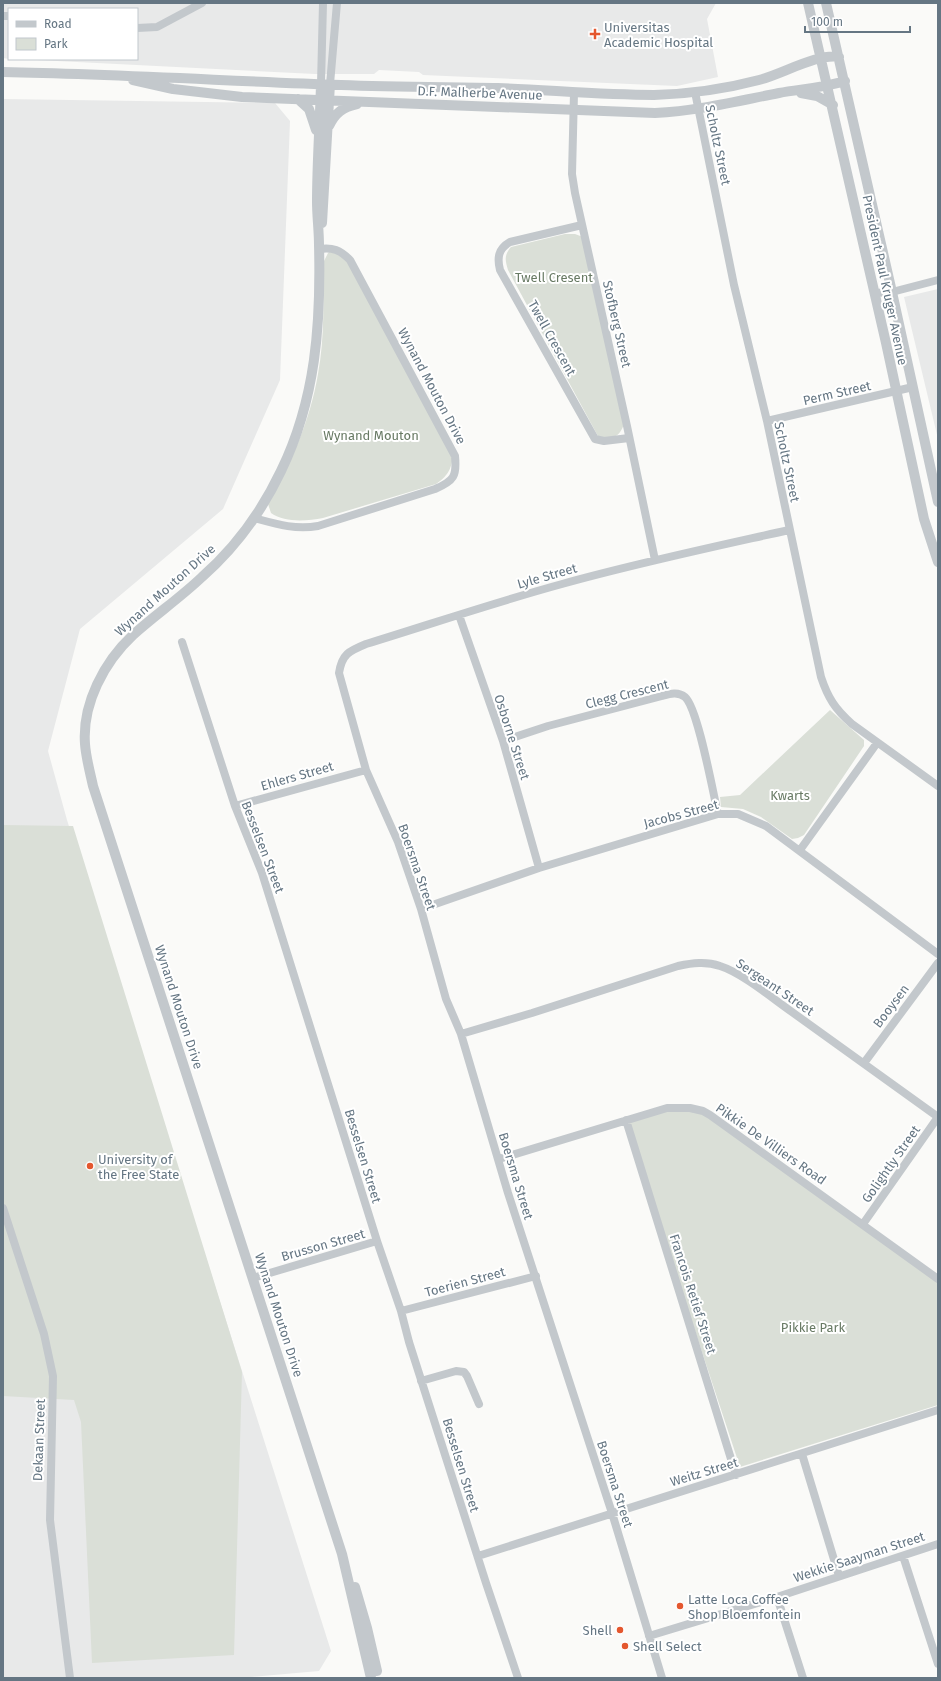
<svg xmlns="http://www.w3.org/2000/svg" width="941" height="1681" font-family="'Fira Sans',sans-serif">
  <style>
    .built { fill: #e8e9e9 }
    .green { fill: #dadfd7 }
    .lines { fill: none; stroke-linecap: round; stroke-linejoin: round }
    .minor { stroke: #c3c8cc; stroke-width: 8 }
    .tertiary { stroke: #c3c8cc; stroke-width: 10 }
    .poi-dot { fill: #e4572e; stroke: #fff; stroke-width: 1.5 }
    .labels { text-anchor: middle; dominant-baseline: central; stroke-width: 4; stroke-linejoin: round; paint-order: stroke }
    .poi-label { font-size: 13px; fill: #657683; stroke: #fff; text-anchor: start }
    .street-label { font-size: 13px; fill: #657683; stroke: #fff }
    .park-label { font-size: 13px; fill: #687a64; stroke: #fff }
  </style>
  <rect width="100%" height="100%" fill="#fafaf8"/>
  <path class="built" d="M3,3h713l-9,16 11,58 -41,9 -254,-11 -4,-3 -40,-2 -5,4h-59l-298,-15h120v-50h-128v50l-6,-1z
    M3,99l272,4 15,18 -10,259 -57,129 -143,120 -32,122 19,69 264,831 -12,20 -79,7h-237z
    M938,289v150l-34,-142z"/>
  <path class="green" d="M565,234h10l8,3 43,183c-7,17 -9,18 -27,18l-91,-168c-3,-10 -4,-15 3,-23z
    M333,249l11,3 109,197c0,16 -3,26 -17,35l-113,34c-16,3 -38,5 -52,-5l-3,-9c23,-41 42,-83 50,-130 7,-37 5,-76 6,-113l4,-8z
    M830,710l34,30v6l-60,89 -6,3 -6,1 -31,-22 -18,-8 -22,-2 -1,-10 20,-2z
    M3,825l70,1 169,546 -8,283 -142,8 -11,-241 -7,-22 -71,-4z
    M664,1106l34,3 240,172v124l-198,62 -73,-221 -39,-125z"/>
  <g class="lines">
    <path class="minor" d="M3,16h6
      M137,28l20,-1 45,-24
      M321,84l2,-81
      M330,84l7,-81
      M695,92l39,193 33,136 54,256c7,21 14,32 31,47l86,62
      M574,93l-2,81 3,19 52,233 28,134
      M582,225l-72,17c-12,7 -13,16 -10,28l95,169 9,2 25,-3
      M874,293l18,-1 46,-12
      M767,421l146,-34
      M254,518c22,6 41,12 64,8l117,-37c19,-8 22,-13 20,-33l-105,-196c-10,-10 -17,-13 -31,-11
      M459,615l44,126 36,127
      M182,642l53,164 27,67 115,368 24,70 8,31 77,241 32,95
      M503,741l45,-15 114,-30c7,-2 16,-5 23,1 13,11 28,96 33,117
      M235,806l131,-36
      M800,850l77,-107
      M421,909l118,-41 179,-54h20l28,12 172,128
      M461,1034l71,-21 146,-47c14,-3 28,-5 42,0 22,7 52,32 72,46 49,35 97,70 146,105l-75,107
      M864,1063l74,-100
      M626,1120l110,355
      M499,1159l168,-51h23l13,3 7,4 228,164
      M3,1208l41,126 9,42 -3,144 20,158
      M253,1278l124,-37
      M401,1311l135,-35
      M421,1381l35,-10 8,1 3,4 12,28
      M802,1454l37,122
      M478,1556l460,-146
      M903,1556l35,108
      M777,1597l26,81
      M649,1636l128,-39 161,-53
      M662,1678l-50,-165 -104,-320 -47,-159 -15,-35 -25,-90 -23,-67 -32,-72 -27,-97c3,-19 10,-22 27,-29 65,-20 130,-42 196,-60 75,-21 151,-37 227,-54"/>
    <path class="tertiary" d="M808,3l78,340 38,176 14,43
      M826,3l66,289 46,210
      M3,72c113,2 225,9 338,13 52,2 105,2 157,3 52,2 104,7 156,7 35,-1 71,-6 105,-15 23,-6 59,-27 80,-23
      M133,80l40,9 69,8 413,16c42,-2 83,-12 124,-20 22,-4 44,-5 66,-12
      M321,84c-1,39 -4,79 -4,118 0,14 2,29 2,43 2,79 -3,154 -38,226 -19,40 -46,77 -79,106 -22,21 -47,38 -69,58 -29,27 -51,69 -48,109 1,14 5,28 8,42l249,768 29,124
      M801,93l16,3 16,9
      M298,99l11,10 7,21
      M329,126c6,-13 14,-19 28,-22
      M322,223l8,-139
      M355,1587l12,41 10,43"/>
  </g>
  <g class="poi-dot">
    <path d="M593 28h4v4h4v4h-4v4h-4v-4h-4v-4h4z"/>
    <circle cx="90" cy="1166" r="4"/>
    <circle cx="680" cy="1606" r="4"/>
    <circle cx="620" cy="1630" r="4"/>
    <circle cx="625" cy="1646" r="4"/>
  </g>
  <g class="labels">
    <g class="poi-label">
      <text x="604" y="27">Universitas<tspan x="604" dy="15">Academic Hospital</tspan></text>
      <text x="98" y="1159">University of<tspan x="98" dy="15">the Free State</tspan></text>
      <text x="688" y="1599">Latte Loca Coffee<tspan x="688" dy="15">Shop Bloemfontein</tspan></text>
      <text x="612" y="1630" text-anchor="end">Shell</text>
      <text x="633" y="1646">Shell Select</text>
    </g>
    <g class="street-label">
      <text transform="translate(480 93) rotate(2)">D.F. Malherbe Avenue</text>
      <text transform="translate(718 145) rotate(78)">Scholtz Street</text>
      <text transform="translate(885 280) rotate(78)">President Paul Kruger Avenue</text>
      <text transform="translate(617 324) rotate(77)">Stofberg Street</text>
      <text transform="translate(552 338) rotate(61)">Twell Crescent</text>
      <text transform="translate(432 386) rotate(62)">Wynand Mouton Drive</text>
      <text transform="translate(837 393) rotate(-13)">Perm Street</text>
      <text transform="translate(787 462) rotate(78)">Scholtz Street</text>
      <text transform="translate(547 576) rotate(-16)">Lyle Street</text>
      <text transform="translate(165 590) rotate(-42)">Wynand Mouton Drive</text>
      <text transform="translate(627 694) rotate(-14)">Clegg Crescent</text>
      <text transform="translate(512 737) rotate(72)">Osborne Street</text>
      <text transform="translate(297 776) rotate(-16)">Ehlers Street</text>
      <text transform="translate(681 814) rotate(-15)">Jacobs Street</text>
      <text transform="translate(263 847) rotate(69)">Besselsen Street</text>
      <text transform="translate(417 867) rotate(71)">Boersma Street</text>
      <text transform="translate(775 987) rotate(34)">Sergeant Street</text>
      <text transform="translate(891 1006) rotate(-53)">Booysen</text>
      <text transform="translate(179 1007) rotate(72)">Wynand Mouton Drive</text>
      <text transform="translate(771 1144) rotate(35)">Pikkie De Villiers Road</text>
      <text transform="translate(363 1156) rotate(73)">Besselsen Street</text>
      <text transform="translate(891 1164) rotate(-55)">Golightly Street</text>
      <text transform="translate(516 1176) rotate(73)">Boersma Street</text>
      <text transform="translate(323 1245) rotate(-16)">Brusson Street</text>
      <text transform="translate(465 1282) rotate(-15)">Toerien Street</text>
      <text transform="translate(693 1294) rotate(72)">Francois Retief Street</text>
      <text transform="translate(279 1315) rotate(72)">Wynand Mouton Drive</text>
      <text transform="translate(39 1440) rotate(-88)">Dekaan Street</text>
      <text transform="translate(461 1465) rotate(73)">Besselsen Street</text>
      <text transform="translate(704 1472) rotate(-17)">Weitz Street</text>
      <text transform="translate(615 1484) rotate(72)">Boersma Street</text>
      <text transform="translate(859 1557) rotate(-18)">Wekkie Saayman Street</text>
    </g>
    <g class="park-label">
      <text x="554" y="277">Twell Cresent</text>
      <text x="371" y="435">Wynand Mouton</text>
      <text x="790" y="795">Kwarts</text>
      <text x="813" y="1327">Pikkie Park</text>
    </g>
  </g>
  <rect width="941" height="1681" fill="none" stroke="#657683" stroke-width="8"/>
  <rect x="8" y="8" width="130" height="52" fill="#ffffff" stroke="#c1c8cd"/>
  <rect x="16" y="21" width="20" height="6" fill="#c3c8cc" stroke="#c1c8cd"/>
  <text x="44" y="28" font-size="12" fill="#657683">Road</text>
  <rect x="16" y="38" width="20" height="12" fill="#dadfd7" stroke="#c1c8cd"/>
  <text x="44" y="48" font-size="12" fill="#657683">Park</text>
  <path d="M805 26v6h105v-6" fill="none" stroke="#657683" stroke-width="2"/>
  <text x="811" y="26" font-size="12" fill="#657683" stroke="#ffffff" stroke-width="3" paint-order="stroke">100 m</text>
</svg>
